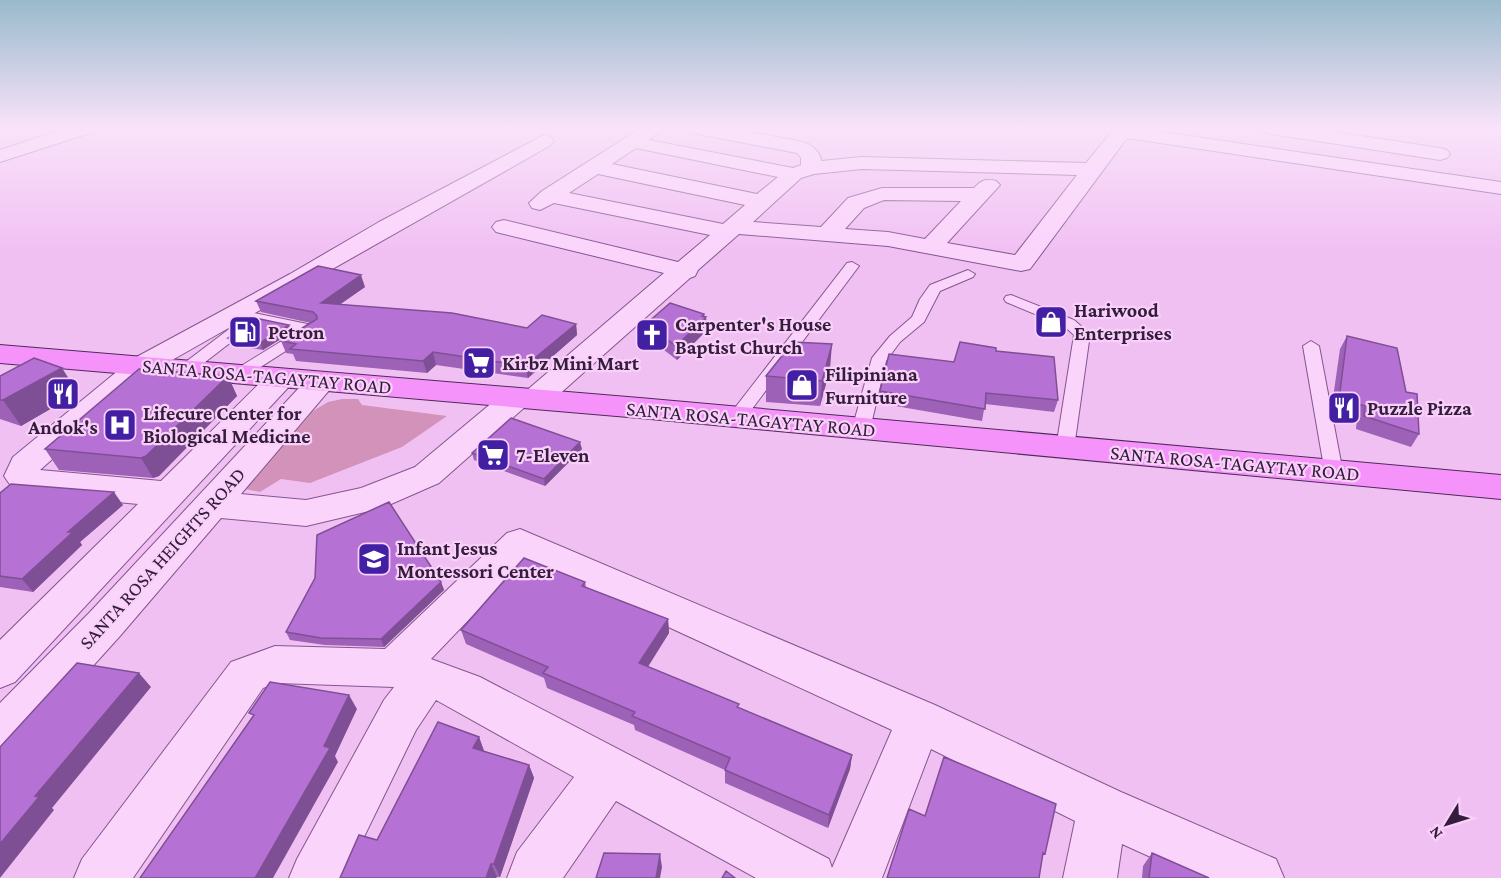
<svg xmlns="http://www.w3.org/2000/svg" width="1501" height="878" font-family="'Crimson Pro',serif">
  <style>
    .green { fill: #d292b9 }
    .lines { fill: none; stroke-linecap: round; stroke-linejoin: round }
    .lane-casing { stroke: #83568e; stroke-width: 2 }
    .street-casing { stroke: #83568e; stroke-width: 2 }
    .primary-casing { stroke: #4e2a5b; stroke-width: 2 }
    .lane { fill: #fbd4fc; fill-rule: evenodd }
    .street { fill: #fbd4fc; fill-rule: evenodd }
    .primary { fill: #f693fa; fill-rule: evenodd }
    .wall { fill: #9d61b7 }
    .shaded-wall { fill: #7f4f95 }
    .building { fill: #b671d5; stroke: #7f4f95; stroke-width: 1.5 }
    .labels { text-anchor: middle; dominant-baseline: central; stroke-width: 4.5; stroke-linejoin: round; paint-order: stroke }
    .poi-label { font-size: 20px; font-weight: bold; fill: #341c3c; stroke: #f8d0f9; text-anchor: start }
    .street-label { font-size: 20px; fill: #341c3c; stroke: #f8d0f9 }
  </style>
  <rect width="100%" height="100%" fill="#f1c0f3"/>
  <path class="green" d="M342,399h16l4,6 85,11 -45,31 -92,36 -29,-4 -21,13 -15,-3 68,-78 15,-9z"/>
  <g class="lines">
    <g class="lane-casing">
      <path id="lane" d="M852,262l7,4 -116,155h-12l-3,-4 3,-4 116,-150z
        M968,270l7,4 -2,3 -33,14 -16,31 -24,20 -14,19 -16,68 -3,4h-12l-3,-4 20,-71 18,-22 22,-19 8,-18 10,-14z
        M1011,295l63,25 16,14 -16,114 -3,4h-12l-3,-4 18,-113 -10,-9 -58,-24 -2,-3 2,-3z
        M254,313l63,13 3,3 -75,48h-12l-2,-3 2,-3 65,-40 -41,-9 -66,51h-12l-2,-3 2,-3 70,-53z
        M1311,341l8,5 24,127 -2,4 -7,2 -7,-2 -2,-4 -22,-127z"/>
    </g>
    <g class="street-casing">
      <path id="street" d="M67,128h28l-2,4 -93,30v-12z
        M641,128h22l-14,12 144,28 8,-3v-7l-4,-5 -99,-19 -7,-2 -2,-4h39l75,14c8,2 18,10 18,19l41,-4 224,6 29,-35h20l366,54v12l-374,-56 -97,131 -9,2 -133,-25 -149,-12 -41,36 -3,6 -5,2 -144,128 -11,2 -9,-2 -87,77 -57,25 -76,18 -85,-8 -101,118 -103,114 -17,6v-53l90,-91 221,-237 11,-3 11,3 4,6 -96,113 65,6 55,-12 54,-21 91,-76 11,-2 9,2 138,-118 -168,-41 -4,-5 4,-5 8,-2 174,42 32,-27 -156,-32 -14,7 -8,-2 -3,-5 13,-12zM636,148l142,29 -21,17 -145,-30zM862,169l215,6 -62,80 -68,-12 53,-58 -4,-4c-11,-3 -15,0 -22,7h-92l-34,10 -27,29 -68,-5 48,-44 13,-4zM598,174l147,31 -22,19 -154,-31zM884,200l77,1 -36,38 -37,-7 -43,-3 19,-21z
        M1263,128h46l131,20 7,2 3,4 -3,4 -7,2 -168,-26 -7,-2z
        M544,135l7,2 3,4 -3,4 -400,227 -111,98 121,11 110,-109 11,-3 11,3 4,6 -282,304 -15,6v-48l138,-136 -113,-11 -12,-4 -9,-13 9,-19 118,-97 159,-86 89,-52z
        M520,529l415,176 186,87 155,67 8,19h-87l-75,-34 -5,34h-54l12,-57 -144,-72 -49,129h-126l-140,-77 -53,77h-56l10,-26 57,-75 -138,-77 -20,30 -72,148h-55l8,-19 87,-159 10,-13 -117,-4 -14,5 -130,190h-59l8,-19 149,-197 44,-16 110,3 122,-116zM525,561l367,169 -60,138 -3,-9 -349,-182 -49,-18z"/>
    </g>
    <g class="primary-casing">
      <path id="primary" d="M0,345l640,53 861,77v24l-861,-81 -640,-55z"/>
    </g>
    <use href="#lane" class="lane"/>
    <use href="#street" class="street"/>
    <use href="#primary" class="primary"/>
  </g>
  <path class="wall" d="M365,287l-25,17 187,24 49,-4 1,11 -49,43 -92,-13 -9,8 -131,-12 -3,-7 -7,-1 -5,-12 30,-18 -50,-11 -5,-11z
    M704,314v3h2l1,13 -30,30 -30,-23 -1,-13z
    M292,332l-29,18 -32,-5 -3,-7z
    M1347,336l59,56 13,42 -8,13 -55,-18 1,-10 -23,-8 -2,-6 8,-56z
    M996,351l62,49 -4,12 -69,-8 -3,17 -104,-18 2,-12 74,-29z
    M830,369l-10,37 -54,-4v-26z
    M0,376l78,17 -57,33 -21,-7z
    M228,376l9,20 -78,80 -6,2 -94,-8 -14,-21z
    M582,449l-37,37 -71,-26 -2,-7z
    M0,493l123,12 -43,37 2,3 -49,47 -33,-5z
    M441,582l3,8 -60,57 -59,-2 -35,-5 -4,-8z
    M585,582l1,5 82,32 1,14 -21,34 91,41 113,47 -2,14 -22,59 -103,-45v-13l-90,-40 -1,-5 -87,-37 -3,-10 -78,-34 -5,-14z
    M479,737l5,14 45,14 5,13 -34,99h-3l-120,-37z
    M1152,853l57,25h-67l1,-12z"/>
  <path class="shaded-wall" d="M361,275l4,12 -40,28 -4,-12z
    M704,314l1,5 1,-2 1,13 -30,30 -1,-14z
    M576,324l1,11 -49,43 -3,-12z
    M289,325l3,7 -29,18 -3,-7z
    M832,344l-2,25 -10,37 2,-25z
    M433,352l3,13 -9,8 -4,-12z
    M62,368l16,25 -57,33 -18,-26z
    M228,376l9,20 -78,80 -6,2 -12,-20z
    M580,442l2,7 -37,37 -1,-7z
    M114,492l9,13 -43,37 2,3 -49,47 -11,-13 46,-47z
    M441,582l3,8 -60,57 -3,-8z
    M668,619l1,14 -28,44 -2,-14z
    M139,673l12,14 -99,121 2,2 -54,68v-34l35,-48z
    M349,695l8,14 -22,47 3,6 -65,116h-18l69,-132z
    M479,737l5,14 -5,11 -6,-14z
    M852,755l-2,14 -22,59 1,-13z
    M529,765l5,13 -34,99 -6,-13z
    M660,854l2,13 -2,11h-4z
    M491,864l6,13 -1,1h-10z"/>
  <path class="building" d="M318,266l43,9 -40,28 131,10 75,15 15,-13 34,9 -51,42 -92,-14 -10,9 -133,-12 6,-5 -15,-3 36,-22v-3l-4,-4 -57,-11z
    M670,303l34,11 -2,2 4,1 -30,29 -30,-22z
    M255,318l34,7 -29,18 -32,-5z
    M1347,336l50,12 9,44 11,2 2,40 -55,-18 1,-10 -24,-7 -1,-7z
    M793,342l39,2 -10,37 -56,-5z
    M960,342l36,6v3l58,6 4,43 -72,-7 -1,16 -105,-18 9,-37 65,8z
    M34,358l28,10 -59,32h-3v-24z
    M139,369l89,7 -82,80 -5,2 -96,-9z
    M511,418l69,24 -36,37 -72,-26z
    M11,484l103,8 -46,40h5l-51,47 -22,-3v-83z
    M389,502l52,80 -60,57 -60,-1 -35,-6 29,-54 2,-43z
    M524,558l61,24 -3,4 86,33 -29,44 100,41 -2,3 115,48 -23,60 -104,-45 5,-12 -98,-42 3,-4 -92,-39 5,-6 -87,-37z
    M77,663l62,10 -104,123 4,1 -39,47v-97z
    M270,682l79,13 -25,51 6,2 -75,130h-115l114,-163 -5,-2z
    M438,722l41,15 -6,11 56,17 -35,99h-3l-5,14h-146l19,-43 18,5z
    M944,757l112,47 -11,50 -2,-1 -4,25h-152l22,-69 16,7z
    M604,853l56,1 -4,24h-60z
    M1152,853l57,25h-60z
    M726,871l9,7h-13z"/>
  <linearGradient id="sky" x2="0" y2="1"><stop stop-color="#99bacc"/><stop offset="0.51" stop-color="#f9e3fa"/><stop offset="1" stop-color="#f9e3fa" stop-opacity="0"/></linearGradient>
  <rect width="1501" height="251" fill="url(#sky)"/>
  <defs>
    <g id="shop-square" transform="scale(1.725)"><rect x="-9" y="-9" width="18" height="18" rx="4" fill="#421fa3" stroke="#f8d0f9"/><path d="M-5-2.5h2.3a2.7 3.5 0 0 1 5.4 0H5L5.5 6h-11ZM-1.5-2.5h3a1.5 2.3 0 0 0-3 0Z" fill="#fff"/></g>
    <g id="fuel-square" transform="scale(1.725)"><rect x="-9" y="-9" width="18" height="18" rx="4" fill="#421fa3" stroke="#f8d0f9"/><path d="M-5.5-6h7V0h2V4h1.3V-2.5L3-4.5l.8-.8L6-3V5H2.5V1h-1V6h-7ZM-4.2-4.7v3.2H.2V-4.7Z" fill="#fff"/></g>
    <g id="church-square" transform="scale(1.725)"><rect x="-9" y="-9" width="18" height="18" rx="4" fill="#421fa3" stroke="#f8d0f9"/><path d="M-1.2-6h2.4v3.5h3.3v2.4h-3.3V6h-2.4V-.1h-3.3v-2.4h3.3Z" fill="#fff"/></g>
    <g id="supermarket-square" transform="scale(1.725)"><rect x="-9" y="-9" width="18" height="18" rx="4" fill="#421fa3" stroke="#f8d0f9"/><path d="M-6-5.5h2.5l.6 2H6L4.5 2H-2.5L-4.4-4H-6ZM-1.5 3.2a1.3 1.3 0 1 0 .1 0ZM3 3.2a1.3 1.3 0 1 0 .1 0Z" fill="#fff"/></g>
    <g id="restaurant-square" transform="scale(1.725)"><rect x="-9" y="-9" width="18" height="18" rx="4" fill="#421fa3" stroke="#f8d0f9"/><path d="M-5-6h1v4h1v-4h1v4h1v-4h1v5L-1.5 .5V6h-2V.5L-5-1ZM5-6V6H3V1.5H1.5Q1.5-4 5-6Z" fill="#fff"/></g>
    <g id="hospital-square" transform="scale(1.725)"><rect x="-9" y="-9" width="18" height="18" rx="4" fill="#421fa3" stroke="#f8d0f9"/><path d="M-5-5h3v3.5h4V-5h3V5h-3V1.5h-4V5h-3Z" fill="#fff"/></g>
    <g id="school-square" transform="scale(1.725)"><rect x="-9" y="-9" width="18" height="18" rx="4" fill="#421fa3" stroke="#f8d0f9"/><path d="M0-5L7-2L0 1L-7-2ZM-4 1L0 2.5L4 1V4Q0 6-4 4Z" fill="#fff"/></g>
  </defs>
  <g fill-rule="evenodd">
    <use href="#shop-square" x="1051" y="322"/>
    <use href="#fuel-square" x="245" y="332"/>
    <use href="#church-square" x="652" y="335"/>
    <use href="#supermarket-square" x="479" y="363"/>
    <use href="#shop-square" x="802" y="385"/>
    <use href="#restaurant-square" x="63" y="394"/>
    <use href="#restaurant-square" x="1344" y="408"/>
    <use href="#hospital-square" x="120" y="425"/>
    <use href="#supermarket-square" x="493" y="455"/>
    <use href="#school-square" x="374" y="559"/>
  </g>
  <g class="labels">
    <g class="poi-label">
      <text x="1074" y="310">Hariwood<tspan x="1074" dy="23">Enterprises</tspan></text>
      <text x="675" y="324">Carpenter's House<tspan x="675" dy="23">Baptist Church</tspan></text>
      <text x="268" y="332">Petron</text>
      <text x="502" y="363">Kirbz Mini Mart</text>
      <text x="825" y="374">Filipiniana<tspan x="825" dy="23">Furniture</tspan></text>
      <text x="1367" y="408">Puzzle Pizza</text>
      <text x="143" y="413">Lifecure Center for<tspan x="143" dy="23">Biological Medicine</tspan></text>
      <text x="63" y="427" text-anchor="middle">Andok's</text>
      <text x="516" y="455">7-Eleven</text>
      <text x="397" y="548">Infant Jesus<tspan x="397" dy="23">Montessori Center</tspan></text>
    </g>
    <g class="street-label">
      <text transform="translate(267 376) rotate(5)">SANTA ROSA-TAGAYTAY ROAD</text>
      <text transform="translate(751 419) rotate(5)">SANTA ROSA-TAGAYTAY ROAD</text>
      <text transform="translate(1235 463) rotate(5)">SANTA ROSA-TAGAYTAY ROAD</text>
      <text transform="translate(162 558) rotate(-48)">SANTA ROSA HEIGHTS ROAD</text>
    </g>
  </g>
  <g transform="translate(1447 824) rotate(232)" stroke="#f8d0f9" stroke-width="4.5" paint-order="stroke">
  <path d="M0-4.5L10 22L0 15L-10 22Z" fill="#341c3c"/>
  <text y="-9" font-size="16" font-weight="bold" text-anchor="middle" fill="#341c3c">N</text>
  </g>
</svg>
